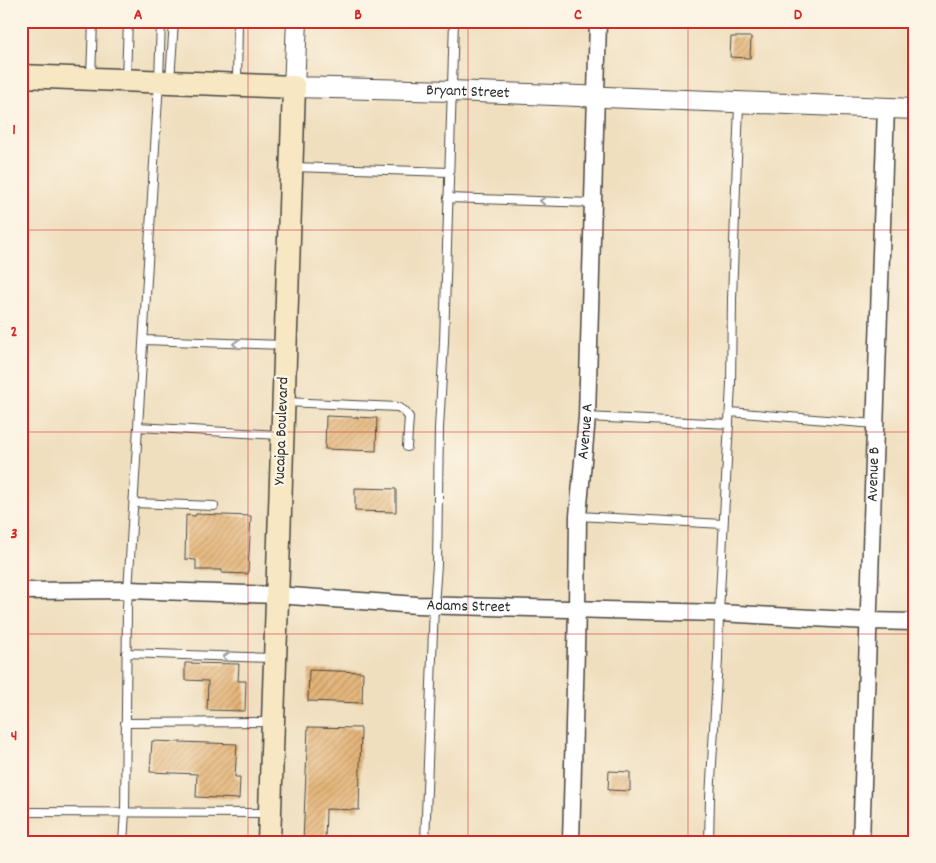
<svg xmlns="http://www.w3.org/2000/svg" width="936" height="863" font-family="Dekko,sans-serif">
  <style>
    .building { fill: url(#building-hatch) }
    .lines { fill: none; stroke-linecap: round; stroke-linejoin: round }
    .service-casing { stroke: #494641; stroke-width: 10 }
    .minor-casing { stroke: #494641; stroke-width: 19 }
    .tertiary-casing { stroke: #494641; stroke-width: 22 }
    .secondary-casing { stroke: #494641; stroke-width: 25 }
    .service { stroke: #fff; stroke-width: 8 }
    .minor { stroke: #fff; stroke-width: 16 }
    .tertiary { stroke: #fff; stroke-width: 20 }
    .secondary { stroke: #f7e8c3; stroke-width: 22 }
    .oneway { stroke: #a0a0a0 }
    .grid { fill: none; stroke: #d62828; stroke-width: 1; stroke-opacity: 0.55 }
    .labels { text-anchor: middle; dominant-baseline: central; stroke-width: 5; stroke-linejoin: round; paint-order: stroke }
    .street-label { font-size: 16px; fill: #2b2b2b; stroke: #fcf5e5 }
    .neatline { fill: none; stroke: #d62828; stroke-width: 2 }
    .grid-label { font-size: 16px; text-anchor: middle; font-weight: bold; fill: #d62828 }
  </style>
  <defs>
    <pattern id="building-hatch" width="6" height="6" patternUnits="userSpaceOnUse" patternTransform="scale(1.25)"><rect width="6" height="6" fill="#e5b579"/><path d="M-1 1l2-2M0 6l6-6M5 7l2-2" fill="none" stroke="#ba9363"/></pattern>
  </defs>
  <rect width="100%" height="100%" fill="#fcf5e5"/>
  <filter id="ink" filterUnits="userSpaceOnUse"><feTurbulence type="fractalNoise" baseFrequency=".02" numOctaves="2"/><feDisplacementMap in="SourceGraphic" scale="10" xChannelSelector="R" yChannelSelector="G"/><feConvolveMatrix kernelMatrix="1 2 1 2 8 2 1 2 1" color-interpolation-filters="sRGB"/></filter>
  <filter id="wash" filterUnits="userSpaceOnUse"><feTurbulence type="fractalNoise" baseFrequency=".0096" numOctaves="4" result="noise"/><feDisplacementMap in="SourceGraphic" scale="20" xChannelSelector="R" yChannelSelector="G"/><feGaussianBlur stdDeviation="1.12" result="paint"/><feColorMatrix in="noise" values="0 0 0 0 0 0 0 0 0 0 0 0 0 0 0 0 0 1.4 0 .05"/><feComposite in="paint" operator="in"/></filter>
  <g filter="url(#wash)">
    <rect width="100%" height="100%" fill="#f0dfbf"/>
    <g id="blocks">
      <path class="building" d="M731,37h20l-1,21 -20,-1z
        M326,416l51,2 -1,33 -51,-2z
        M355,488l41,1v23l-41,-1z
        M196,514l55,2 -3,58 -26,-1v-3h-26v-10l-11,-1 1,-44 9,1z
        M185,663l54,1 -1,17h8l-1,30 -38,-1 1,-29 -23,-1z
        M309,670l54,2 -1,31 -54,-2z
        M308,727l53,1 -2,82 -33,-1 -1,33h-22z
        M152,741l85,3 -2,33h5l-1,22 -43,-2 1,-23 -47,-2z
        M609,771l21,1v19l-22,-1z"/>
    </g>
  </g>
  <g filter="url(#ink)">
    <use href="#blocks" fill-opacity="0" stroke="#494641" stroke-width="1"/>
    <g class="lines">
      <g class="service-casing">
        <path id="service" d="M91,77l2,-56
          M126,78l2,-57
          M170,80l4,-59
          M237,82l1,-61
          M293,167l156,5
          M448,198l144,5
          M144,340l139,5
          M285,402l113,5 6,4 5,6 -2,30
          M730,412l145,12
          M587,417l142,7
          M138,427l142,8
          M134,503l80,3
          M578,516l145,8
          M126,653l147,5
          M125,723l146,-1
          M21,812l246,1
          M123,842l2,-29 2,-205 32,-527 2,-60
          M425,842l9,-237 3,-40 2,-137 5,-86 10,-321
          M709,842l1,-44 8,-139 1,-46 12,-229 1,-85 7,-195"/>
      </g>
      <g class="minor-casing">
        <g id="minor">
          <path id="s1" d="M21,591l107,-1 148,5 141,10 302,8 149,8 47,1"/>
          <path id="s2" d="M571,842l6,-233 1,-93 9,-99 11,-396"/>
          <path id="s3" d="M861,842l25,-735"/>
        </g>
      </g>
      <g class="tertiary-casing">
        <g id="tertiary">
          <path id="s4" d="M297,21l-3,66 157,4 464,18"/>
        </g>
      </g>
      <g class="secondary-casing">
        <path id="secondary" d="M21,76l273,11 -25,755"/>
      </g>
      <use href="#service" class="service"/>
      <use href="#minor" class="minor"/>
      <use href="#tertiary" class="tertiary"/>
      <use href="#secondary" class="secondary"/>
    </g>
    <defs><path id="oneway-chevron" d="M-2-3.5L2.5 0L-2 3.5" fill="none" stroke-width="1.6" stroke-linecap="round" stroke-linejoin="round" transform="scale(1.25)"/></defs>
    <g class="oneway">
      <use href="#oneway-chevron" transform="translate(543 201) rotate(-178)"/>
      <use href="#oneway-chevron" transform="translate(236 344) rotate(-178)"/>
      <use href="#oneway-chevron" transform="translate(226 657) rotate(-178)"/>
    </g>
  </g>
  <path class="grid" d="M248,21v821M468,21v821M688,21v821M21,230h894M21,432h894M21,634h894"/>
  <g class="labels">
    <g class="street-label">
      <text stroke="none"><textPath href="#s4" startOffset="240">Bryant Street</textPath></text>
      <text transform="translate(282 431) rotate(-88)">Yucaipa Boulevard</text>
      <text stroke="none"><textPath href="#s2" startOffset="411">Avenue A</textPath></text>
      <text stroke="none"><textPath href="#s3" startOffset="368">Avenue B</textPath></text>
      <text stroke="none"><textPath href="#s1" startOffset="448">Adams Street</textPath></text>
    </g>
  </g>
  <rect width="936" height="863" fill="none" stroke="#fcf5e5" stroke-width="55"/>
  <rect x="28" y="28" width="880" height="808" class="neatline"/>
  <g class="grid-label">
    <text x="138" y="19">A</text>
    <text x="358" y="19">B</text>
    <text x="578" y="19">C</text>
    <text x="798" y="19">D</text>
    <text x="14" y="134">1</text>
    <text x="14" y="336">2</text>
    <text x="14" y="538">3</text>
    <text x="14" y="740">4</text>
  </g>
</svg>
